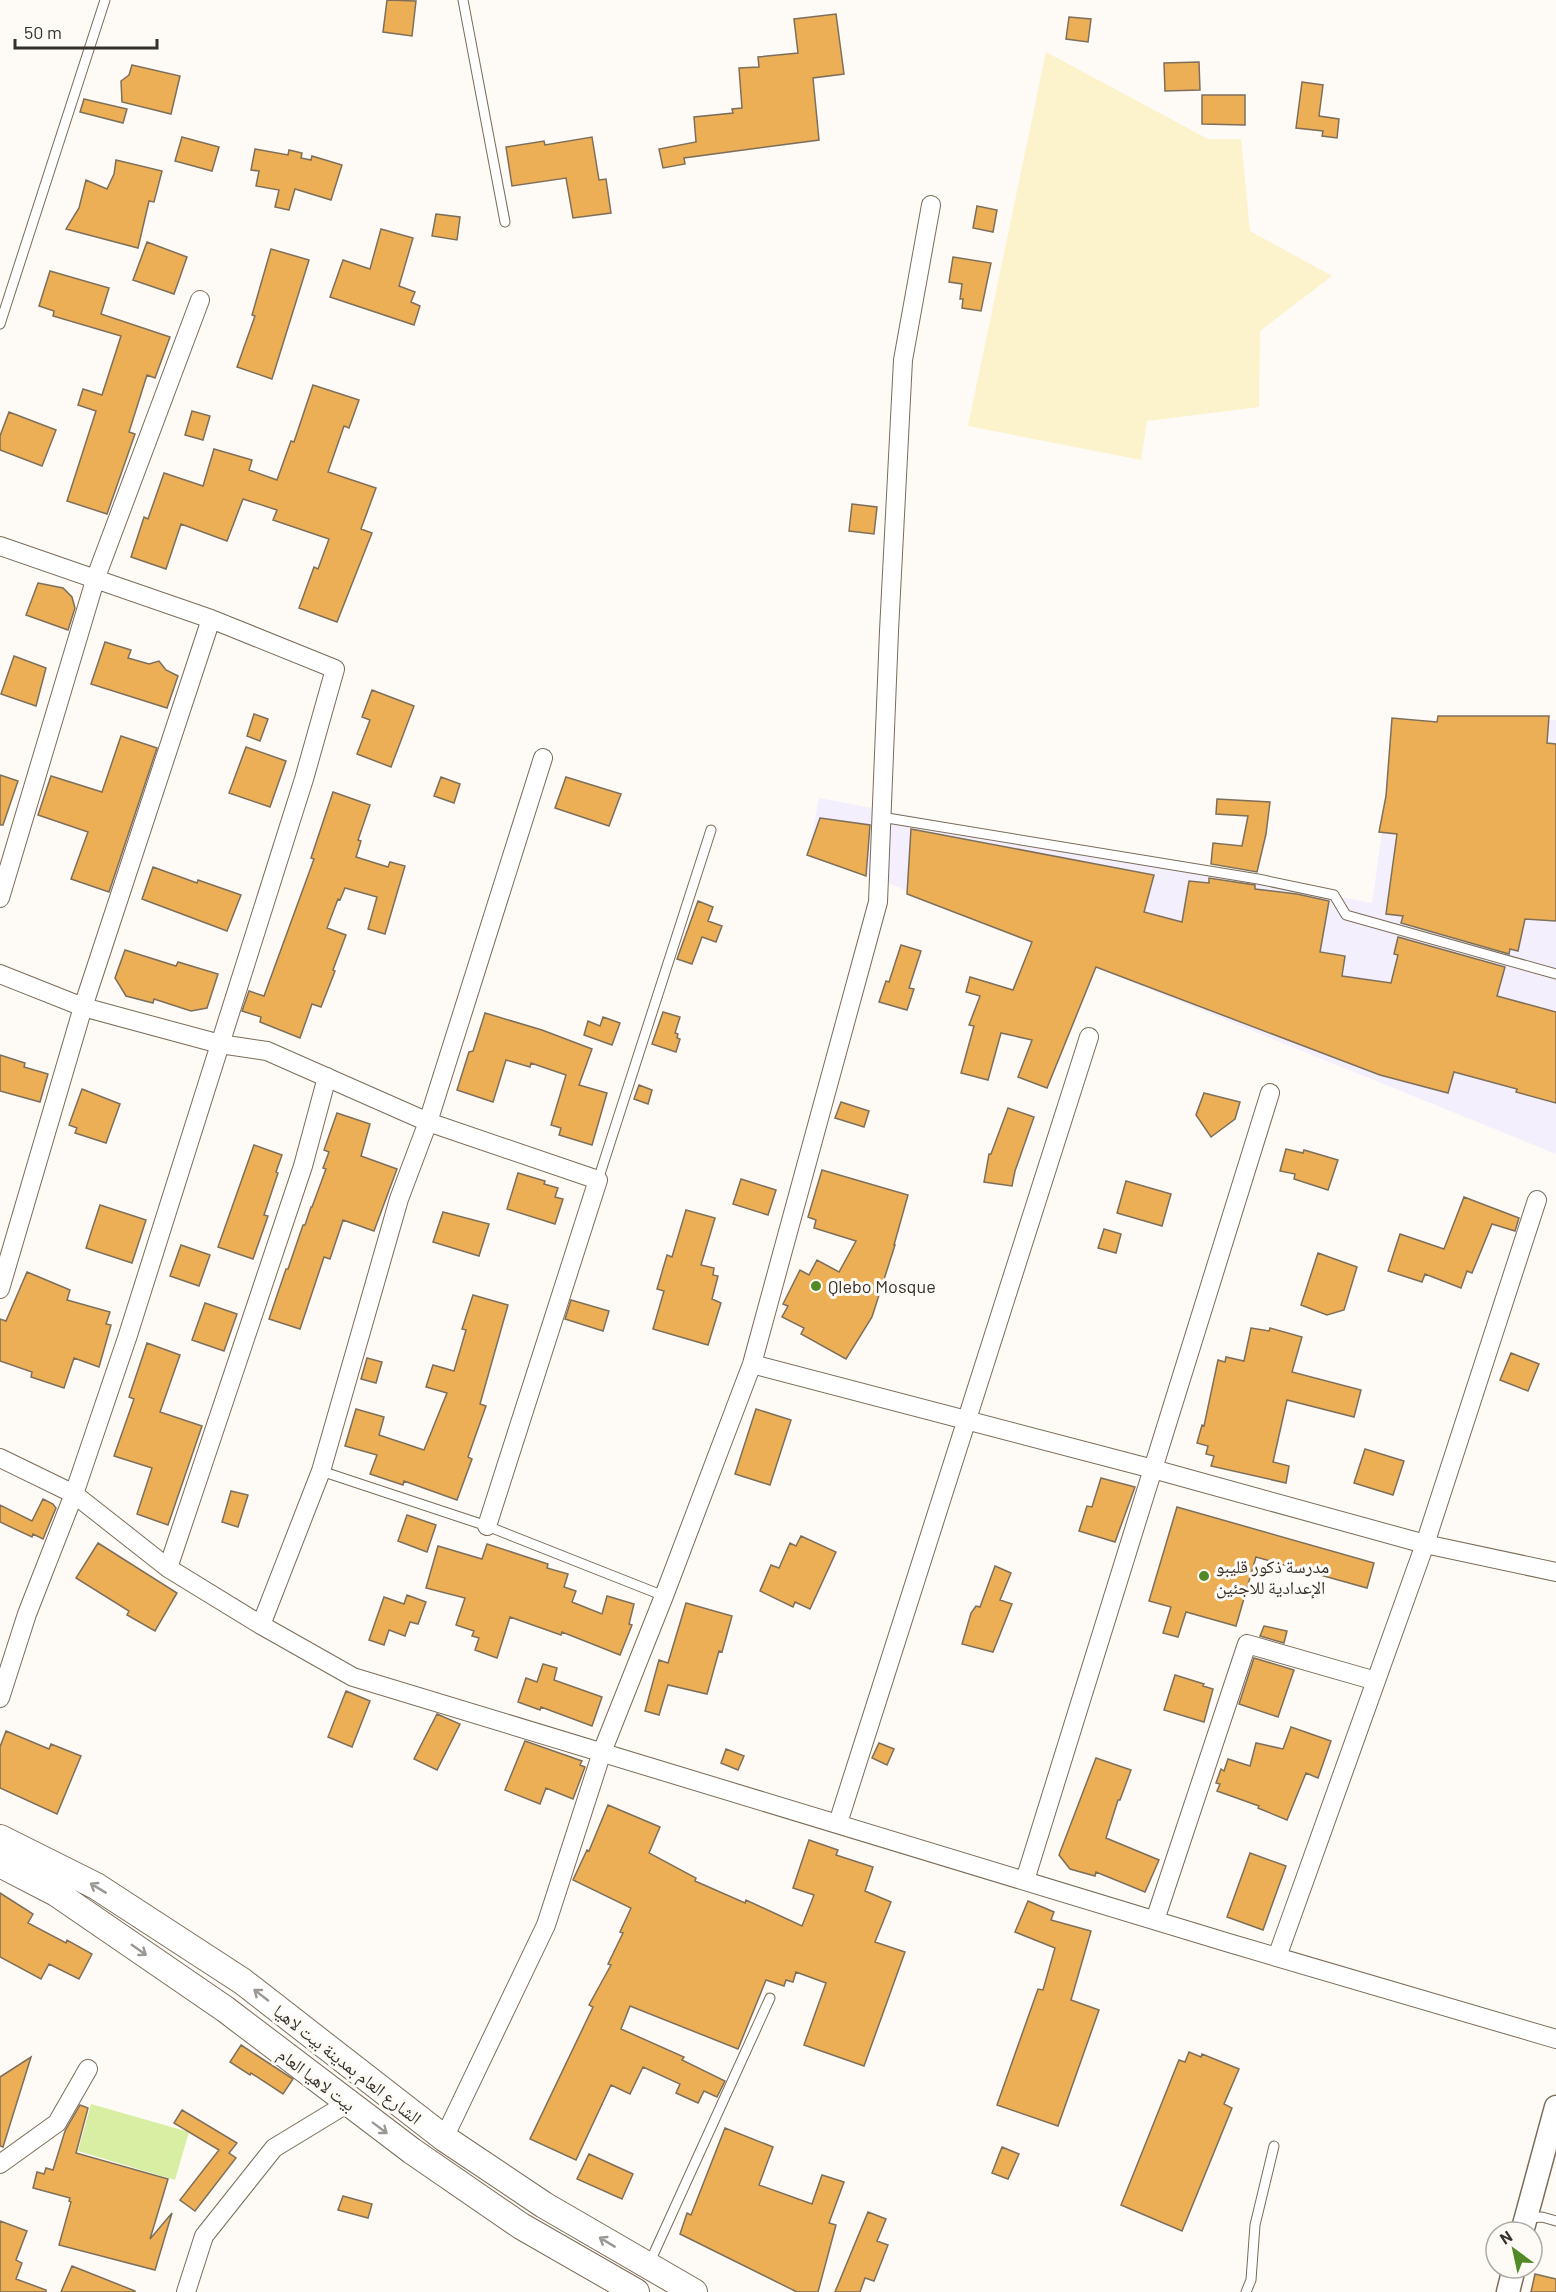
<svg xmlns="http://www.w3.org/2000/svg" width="1556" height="2292" font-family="Barlow,'Noto Naskh Arabic',sans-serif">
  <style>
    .industrial { fill: #f3effc }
    .green { fill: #d7eea3 }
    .sand { fill: #fcf2cc }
    .building { fill: #edaf55; stroke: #7e6f5b; stroke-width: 1.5 }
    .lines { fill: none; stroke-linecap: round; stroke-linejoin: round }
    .service-casing { stroke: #7b6c58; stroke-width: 11 }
    .minor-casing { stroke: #7b6c58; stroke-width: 20 }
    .tertiary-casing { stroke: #7b6c58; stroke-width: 25 }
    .secondary-casing { stroke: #7b6c58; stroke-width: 28 }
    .service { stroke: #fff; stroke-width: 9 }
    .minor { stroke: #fff; stroke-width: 18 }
    .tertiary { stroke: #fff; stroke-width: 22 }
    .secondary { stroke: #fff; stroke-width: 26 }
    .oneway { stroke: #9b9894 }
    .poi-dot { fill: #518a26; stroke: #fefbf6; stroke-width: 2 }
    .labels { text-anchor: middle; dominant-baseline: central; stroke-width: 6; stroke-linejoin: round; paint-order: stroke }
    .poi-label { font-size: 18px; fill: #373028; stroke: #fefbf6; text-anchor: start }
    .street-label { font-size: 18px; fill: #373028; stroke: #fefbf6 }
  </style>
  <rect width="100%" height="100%" fill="#fefbf6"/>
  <path class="industrial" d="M1556,720v434l-747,-303 10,-53 553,105 26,-182z"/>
  <path class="green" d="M91,2104l98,28 -14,48 -97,-29z"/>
  <path class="sand" d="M1046,52l162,87h33l9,92 82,45 -72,55 -1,76 -112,14 -6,39 -173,-34z"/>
  <path class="building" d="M387,0l29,1 -4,35 -29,-4z
    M836,14l8,60 -31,4 6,62 -135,18 1,6 -22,4 -4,-19 37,-7 -2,-25 39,-4 -1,-4 10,-1 -3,-40 20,-1 -1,-10 40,-4 -4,-34z
    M1069,17l22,2 -3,23 -22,-3z
    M1199,62l1,28 -35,1 -1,-28z
    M132,65l48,11 -9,38 -49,-12 -1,-21 8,-6z
    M1302,82l21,3 -4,31 20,3 -2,19 -15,-2 1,-5 -27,-3z
    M1202,95h43v30l-43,-1z
    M84,99l43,10 -4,14 -43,-11z
    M182,137l37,10 -7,24 -37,-10z
    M592,137l7,43 7,-1 5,34 -38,5 -7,-40 -54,8 -6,-39 38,-6 1,4z
    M255,149l33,6 1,-5 13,3 -1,5 10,2 1,-4 30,9 -11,35 -36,-11 -6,21 -14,-3 4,-17 -23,-4 3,-15 -8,-1z
    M116,160l46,11 -8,31 -5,-1 -11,47 -72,-19 13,-21 7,-28 21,9 7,-15z
    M977,206l20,4 -4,22 -20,-4z
    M436,214l24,3 -3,23 -25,-4z
    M381,229l32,9 -14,48 16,6 -4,10 9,4 -6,19 -84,-28 13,-37 27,9z
    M147,242l40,15 -13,37 -41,-14z
    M271,249l38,11 -37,119 -35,-12 18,-51 -3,-1z
    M953,257l38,6 -10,48 -19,-3 1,-9h-3l2,-15 -13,-2z
    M50,271l59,17 -8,26 69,23 -15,41 -8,-3 -18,57 6,2 -28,80 -40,-13 29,-90 -18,-6 5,-16 19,6 19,-59 -68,-20 1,-5 -15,-5z
    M313,385l46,15 -10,28 -5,-2 -16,46 48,16 -15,41 11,4 -35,89 -38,-14 15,-41 4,2 11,-30 -56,-19 4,-10 -34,-11 -16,42 -46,-17 -15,45 -35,-12 13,-40 4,2 16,-46 39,13 11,-37 38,11 -3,10 28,10 14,-39 3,1z
    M192,411l18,5 -7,24 -18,-5z
    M9,412l47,18 -14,36 -42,-16v-14z
    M852,504l25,3 -3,27 -25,-3z
    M38,583l25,5 9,9 3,11 -7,22 -42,-15z
    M105,642l26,8 -3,8 21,6 10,-3 7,9 12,6 -11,32 -76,-24z
    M14,656l32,12 -10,38 -35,-12z
    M372,690l42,16 -23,61 -34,-13 13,-34 -8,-3z
    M254,714l14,5 -8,22 -13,-5z
    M1438,716h111l-2,27 9,1v177l-31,-2 -7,32 -8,-2 -1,5 -108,-31 2,-7 -17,-2 11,-80 -18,-2 7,-36 6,-78 45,4z
    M121,736l36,12 -48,144 -38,-13 17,-47 -50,-17 13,-39 51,16z
    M246,747l40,14 -16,46 -41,-14z
    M0,775l18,6 -15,44h-3z
    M441,777l19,7 -6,19 -20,-7z
    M566,777l55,17 -12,32 -54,-18z
    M333,792l37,13 -12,35 3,1 -5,16 32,10 2,-5 15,4 -20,68 -17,-5 9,-32 -32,-9 -5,12 -2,-1 -11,29 19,7 -13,35 2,1 -14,36 -9,-3 -12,34 -40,-16 1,-5 -19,-6 7,-20 15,5 50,-137 -3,-1z
    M1217,799l53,3 -4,32 -9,38 -46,-8 2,-21 29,3 6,-30 -32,-2z
    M820,818l50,7 -4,51 -59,-21z
    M911,829l243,46 -10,37 38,10 7,-41 20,2v-5l46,7v4l42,5 32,7 -9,51 25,4 -3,20 49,7 7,-28 -4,-1 4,-17 107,30 -8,29 59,16v91l-40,-11 1,-3 -63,-17 -6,21 -68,-18 -284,-108 -49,121 -29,-11 14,-37 -31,-7 -13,47 -27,-7 13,-47 -5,-1 11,-29 -14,-4 4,-15 43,13 19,-48 -125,-48z
    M153,867l44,16 1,-3 43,15 -14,36 -85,-32z
    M698,901l15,6 -5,14 14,5 -6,16 -14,-5 -10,27 -15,-5z
    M901,945l20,6 -12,37 5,1 -7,21 -28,-8 7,-21 3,1z
    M125,950l51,16 2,-4 40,12 -11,34 -16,3 -37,-12 -1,4 -27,-7 -11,-18z
    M663,1012l17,5 -5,16 3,1 -1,4 3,1 -4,13 -24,-8z
    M485,1013l57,17 50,19 -13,36 28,8 -15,52 -33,-10 2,-7 -10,-3 15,-50 -35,-12 -1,4 -24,-7 -13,42 -36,-12 12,-38 4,-1z
    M603,1017l17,6 -8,22 -28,-10 4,-14 12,5z
    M0,1055l25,8 -1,4 24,7 -8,28 -40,-11z
    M639,1085l13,5 -4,14 -14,-5z
    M82,1089l38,15 -14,39 -31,-10 2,-5 -8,-3z
    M1204,1093l36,9 -5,17 -24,18 -15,-22z
    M841,1102l28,9 -5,16 -29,-9z
    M1008,1108l26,9 -19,54 -3,15 -28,-4 5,-28h2z
    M337,1113l33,11 -9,32 36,13 -23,62 -31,-11 -13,39 -6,-2 -24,72 -31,-10 17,-50h2l15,-44h2l6,-18h1l14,-38 -3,-1 6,-16 -5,-2z
    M254,1145l28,10 -6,17 2,1 -14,42 4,1 -15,43 -35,-12z
    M1286,1149l17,4 1,-3 34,10 -10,30 -34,-11 1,-5 -15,-3z
    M822,1170l86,25 -14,50h1l-23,72 -26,42 -45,-25 3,-6 -22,-11 6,-11 -5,-2 17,-34 9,5 8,-15 22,12 17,-31 -42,-13 2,-8 -8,-3z
    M518,1173l27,8 -1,3 14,4 -3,9 8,2 -8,25 -48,-15z
    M741,1179l35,11 -8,25 -35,-11z
    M1126,1181l45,13 -9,32 -45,-13z
    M1464,1197l55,21 -4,13 -23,-7 -20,49 -5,-2 -6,17 -36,-14 -3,8 -34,-11 12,-37 44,15z
    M100,1205l46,15 -14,43 -46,-15z
    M686,1210l29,8 -14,47 13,3 -1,7 5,1 -6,23 9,4 -13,42 -55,-16 11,-38 -7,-2 10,-34 5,2z
    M443,1212l46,12 -10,32 -46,-14z
    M1104,1229l17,5 -5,19 -18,-5z
    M181,1245l29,10 -11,31 -29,-10z
    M1318,1253l39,14 -13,43 -17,5 -26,-10z
    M27,1272l43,18 -3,10 43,12 -4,12 5,1 -12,42 -25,-9 -10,30 -33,-11 1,-5 -32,-11v-42l6,2z
    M473,1295l35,10 -28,99 6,2 -18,51 4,2 -15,41 -53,-19 -1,4 -33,-11 7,-19 -32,-9 11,-37 28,8 -5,18 45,15 23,-57 -21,-6 7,-22 21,6 12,-41 -4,-1z
    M571,1300l38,11 -6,20 -38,-12z
    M205,1303l32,11 -13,37 -32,-11z
    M1251,1328l18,3 1,-3 32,9 -10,35 69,18 -7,27 -67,-17 -14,62 16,4 -3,17 -75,-17 3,-10 -8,-2 2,-8 -11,-3 5,-18 2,1 14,-66 7,2 1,-5 18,4z
    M147,1343l33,12 -20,57 42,14 -34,99 -31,-11 15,-46 -38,-12 20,-57 -5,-2z
    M1511,1353l28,11 -11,27 -28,-11z
    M367,1358l15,4 -6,21 -15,-4z
    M756,1409l35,11 -21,65 -35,-11z
    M1365,1449l39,12 -11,34 -39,-12z
    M1101,1478l34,9 -20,55 -36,-11 8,-25 5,1z
    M231,1491l17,4 -10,32 -16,-5z
    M43,1499l10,5 3,4 -13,31 -10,-5 -1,3 -32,-15v-17l32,16z
    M1177,1507l197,56 -7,25 -111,-31 -20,69 -50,-14 -8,25 -15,-4 8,-26 -22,-6z
    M407,1515l29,10 -9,27 -29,-11z
    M801,1536l35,16 -26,57 -15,-7 -2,5 -33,-16 11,-26 8,3 11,-25 6,3z
    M98,1543l79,50 -22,38 -28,-16 2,-4 -53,-33z
    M487,1544l61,20 -1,4 21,6 -4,13 12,4 -4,11 30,12 5,-18 27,8 -5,20 3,1 -12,30 -58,-23 -1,3 -51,-18 -13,41 -22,-8 4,-12 -7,-2 2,-5 -18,-6 9,-27 -39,-10 12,-42 44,13z
    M995,1566l16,7 -11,27 12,4 -19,48 -31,-8 9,-31 5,-7 4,1z
    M407,1595l19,7 -8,22 -8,-2 -5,14 -16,-6 -5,15 -15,-5 15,-43 20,7z
    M686,1603l46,13 -10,36 -3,-1 -12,43 -39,-9 -9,30 -14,-4 14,-51 9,3z
    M1264,1626l23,5 -3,12 -24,-7z
    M1254,1658l40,12 -16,47 -39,-13z
    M543,1664l14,4 -3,12 48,17 -10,29 -51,-19 -1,3 -22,-8 8,-24 11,4z
    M1175,1675l29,9 -1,2 10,3 -9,33 -40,-12z
    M346,1691l24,10 -18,46 -24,-10z
    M437,1714l23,10 -23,46 -23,-11z
    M1291,1727l40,14 -13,37 -12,-5 -19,47 -29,-12 1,-2 -42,-15 3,-7 -4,-1 5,-14 3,2 4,-12 22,7 6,-23 27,6z
    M6,1731l43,18 2,-5 30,12 -24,58 -57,-26v-41z
    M525,1741l57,20 -2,4 5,2 -12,32 -27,-11 -6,16 -35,-14z
    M879,1743l15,6 -7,16 -15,-7z
    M726,1749l18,7 -6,14 -17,-7z
    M1096,1758l35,12 -11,30h-2l-12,38 53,22 -14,32 -49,-20 -1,4 -25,-7 -11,-14z
    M608,1805l52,22 -11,26 47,25 -1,3 50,22 1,-3 56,26 12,-31 -21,-7 16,-48 29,10 -2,5 37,12 -8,24 26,11 -16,40 30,10 -41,114 -60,-21 22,-62 -30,-11 -3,10 -7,-2 -2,6 -18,-6 -28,69 -108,-43 -9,23 63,28 -2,3 43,21 -8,16 -13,-6 -6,12 -22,-10 4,-9 -37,-17 -13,27 -19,-9 -35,75 -46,-21 63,-132 -4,-2 22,-40 -3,-1 15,-31 -3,-1 11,-24 -58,-28 14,-30 2,1z
    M1250,1853l36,13 -23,64 -36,-13z
    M0,1893l33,21 -5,9 38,20 1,-3 25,14 -13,25 -30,-15 -8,15 -41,-22z
    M1028,1901l26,11 -3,8 40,11 -20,69 28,10 -41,116 -61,-21 41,-116 5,1 12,-42 -40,-16z
    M241,2045l52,34 -10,15 -32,-21 -1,2 -20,-13z
    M1189,2052l12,5 1,-3 37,15 -15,35 8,4 -50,123 -61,-26 58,-145 6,2z
    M31,2057l-28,90 -3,-1v-69z
    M80,2105l8,3 -12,45 92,26 -18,60 22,-26 -17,57 -96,-25 12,-43 -2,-1 1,-3 -37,-10 4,-16 7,2 2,-6 7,2 12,-39z
    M182,2110l55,33 -8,10 7,5 -41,53 -15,-11 39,-50 -45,-27z
    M725,2128l48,19 -14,38 53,19 10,-29 22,7 -15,41 7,2 -18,67h-21l-117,-58 7,-21 4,2z
    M1002,2147l17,7 -11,25 -16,-6z
    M589,2154l44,20 -11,25 -45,-20z
    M343,2196l29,8 -4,14 -30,-8z
    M868,2212l18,7 -9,22 11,4 -14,36 -9,-3 -5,14h-25z
    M0,2221l27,10 -11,29 6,3 -6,16 30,11v2h-46z
    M72,2266l63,25v1h-74z
    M1535,2274l21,5v13h-25z"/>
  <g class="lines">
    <g class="service-casing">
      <path id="service" d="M463,0l42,222
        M0,324l105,-324
        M881,817l377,62 76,16 12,20 210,59
        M598,1180l113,-350
        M321,1471l166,55 177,70
        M1528,2218l14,-1 14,4
        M649,2264l121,-266
        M1246,2292l5,-12 4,-55 19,-79"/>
    </g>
    <g class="minor-casing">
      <path id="minor" d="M0,546l211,73 124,50 -31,110 -176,556 -54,159 -47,120 -27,84
        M0,898l96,-321 104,-277
        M0,974l83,33 137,37 47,7 161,71 170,58 -111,346
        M0,1289l83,-282 128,-388
        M752,1364l401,105 272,75 131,28
        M0,1458l74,36 94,74 93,57 92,52 876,266 327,96
        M168,1568l135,-402 24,-89
        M261,1625l60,-154 78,-272 29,-77 115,-364
        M838,1823l251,-786
        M1025,1880l245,-787
        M1155,1920l92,-276 129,37
        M1277,1957l148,-413 112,-344
        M444,2138l102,-213 56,-173 62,-156 88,-232 126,-462 11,-271 14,-271 28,-155
        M0,2164l57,-41 31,-54
        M186,2292l18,-56 70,-88 74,-45"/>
    </g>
    <g class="tertiary-casing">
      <path id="tertiary" d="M1522,2232l34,-125
        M1508,2292l6,-24"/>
    </g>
    <g class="secondary-casing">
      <path id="secondary" d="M0,1838l96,48 146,95 202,157 100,67 150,87
        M0,1864l56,29 169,116 187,142 109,75 115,66"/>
    </g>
    <use href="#service" class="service"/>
    <use href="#minor" class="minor"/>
    <use href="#tertiary" class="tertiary"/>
    <use href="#secondary" class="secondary"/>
  </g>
  <defs><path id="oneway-shaft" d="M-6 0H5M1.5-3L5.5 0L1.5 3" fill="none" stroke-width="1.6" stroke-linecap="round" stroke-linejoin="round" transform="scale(1.5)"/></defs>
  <g class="oneway">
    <use href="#oneway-shaft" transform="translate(98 1888) rotate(-149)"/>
    <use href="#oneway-shaft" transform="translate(139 1950) rotate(35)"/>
    <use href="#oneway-shaft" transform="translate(261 1995) rotate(-142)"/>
    <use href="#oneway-shaft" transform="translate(380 2128) rotate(37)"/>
    <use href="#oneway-shaft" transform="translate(607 2242) rotate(-149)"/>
  </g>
  <g class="poi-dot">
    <circle cx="816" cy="1286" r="6"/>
    <circle cx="1204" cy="1576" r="6"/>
  </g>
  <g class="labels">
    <g class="poi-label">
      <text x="828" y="1286">Qlebo Mosque</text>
      <text x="1216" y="1566">مدرسة ذكور قليبو<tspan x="1216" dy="21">الإعدادية للاجئين</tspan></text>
    </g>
    <g class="street-label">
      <text transform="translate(348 2064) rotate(38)">الشارع العام بمدينة بيت لاهيا</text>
      <text transform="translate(317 2079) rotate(37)">بيت لاهيا العام</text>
    </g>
  </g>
  <g transform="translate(1514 2250) rotate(327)"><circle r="28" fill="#fefbf6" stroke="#aeaaa4" stroke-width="1.5"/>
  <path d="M0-4.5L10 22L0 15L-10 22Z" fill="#518a26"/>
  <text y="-9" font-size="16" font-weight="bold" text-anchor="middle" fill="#373028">N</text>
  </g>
  <path d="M15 39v9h142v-9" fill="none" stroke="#373028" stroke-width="3"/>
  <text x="24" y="39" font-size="18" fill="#373028" stroke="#fefbf6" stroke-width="4.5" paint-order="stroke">50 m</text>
</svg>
